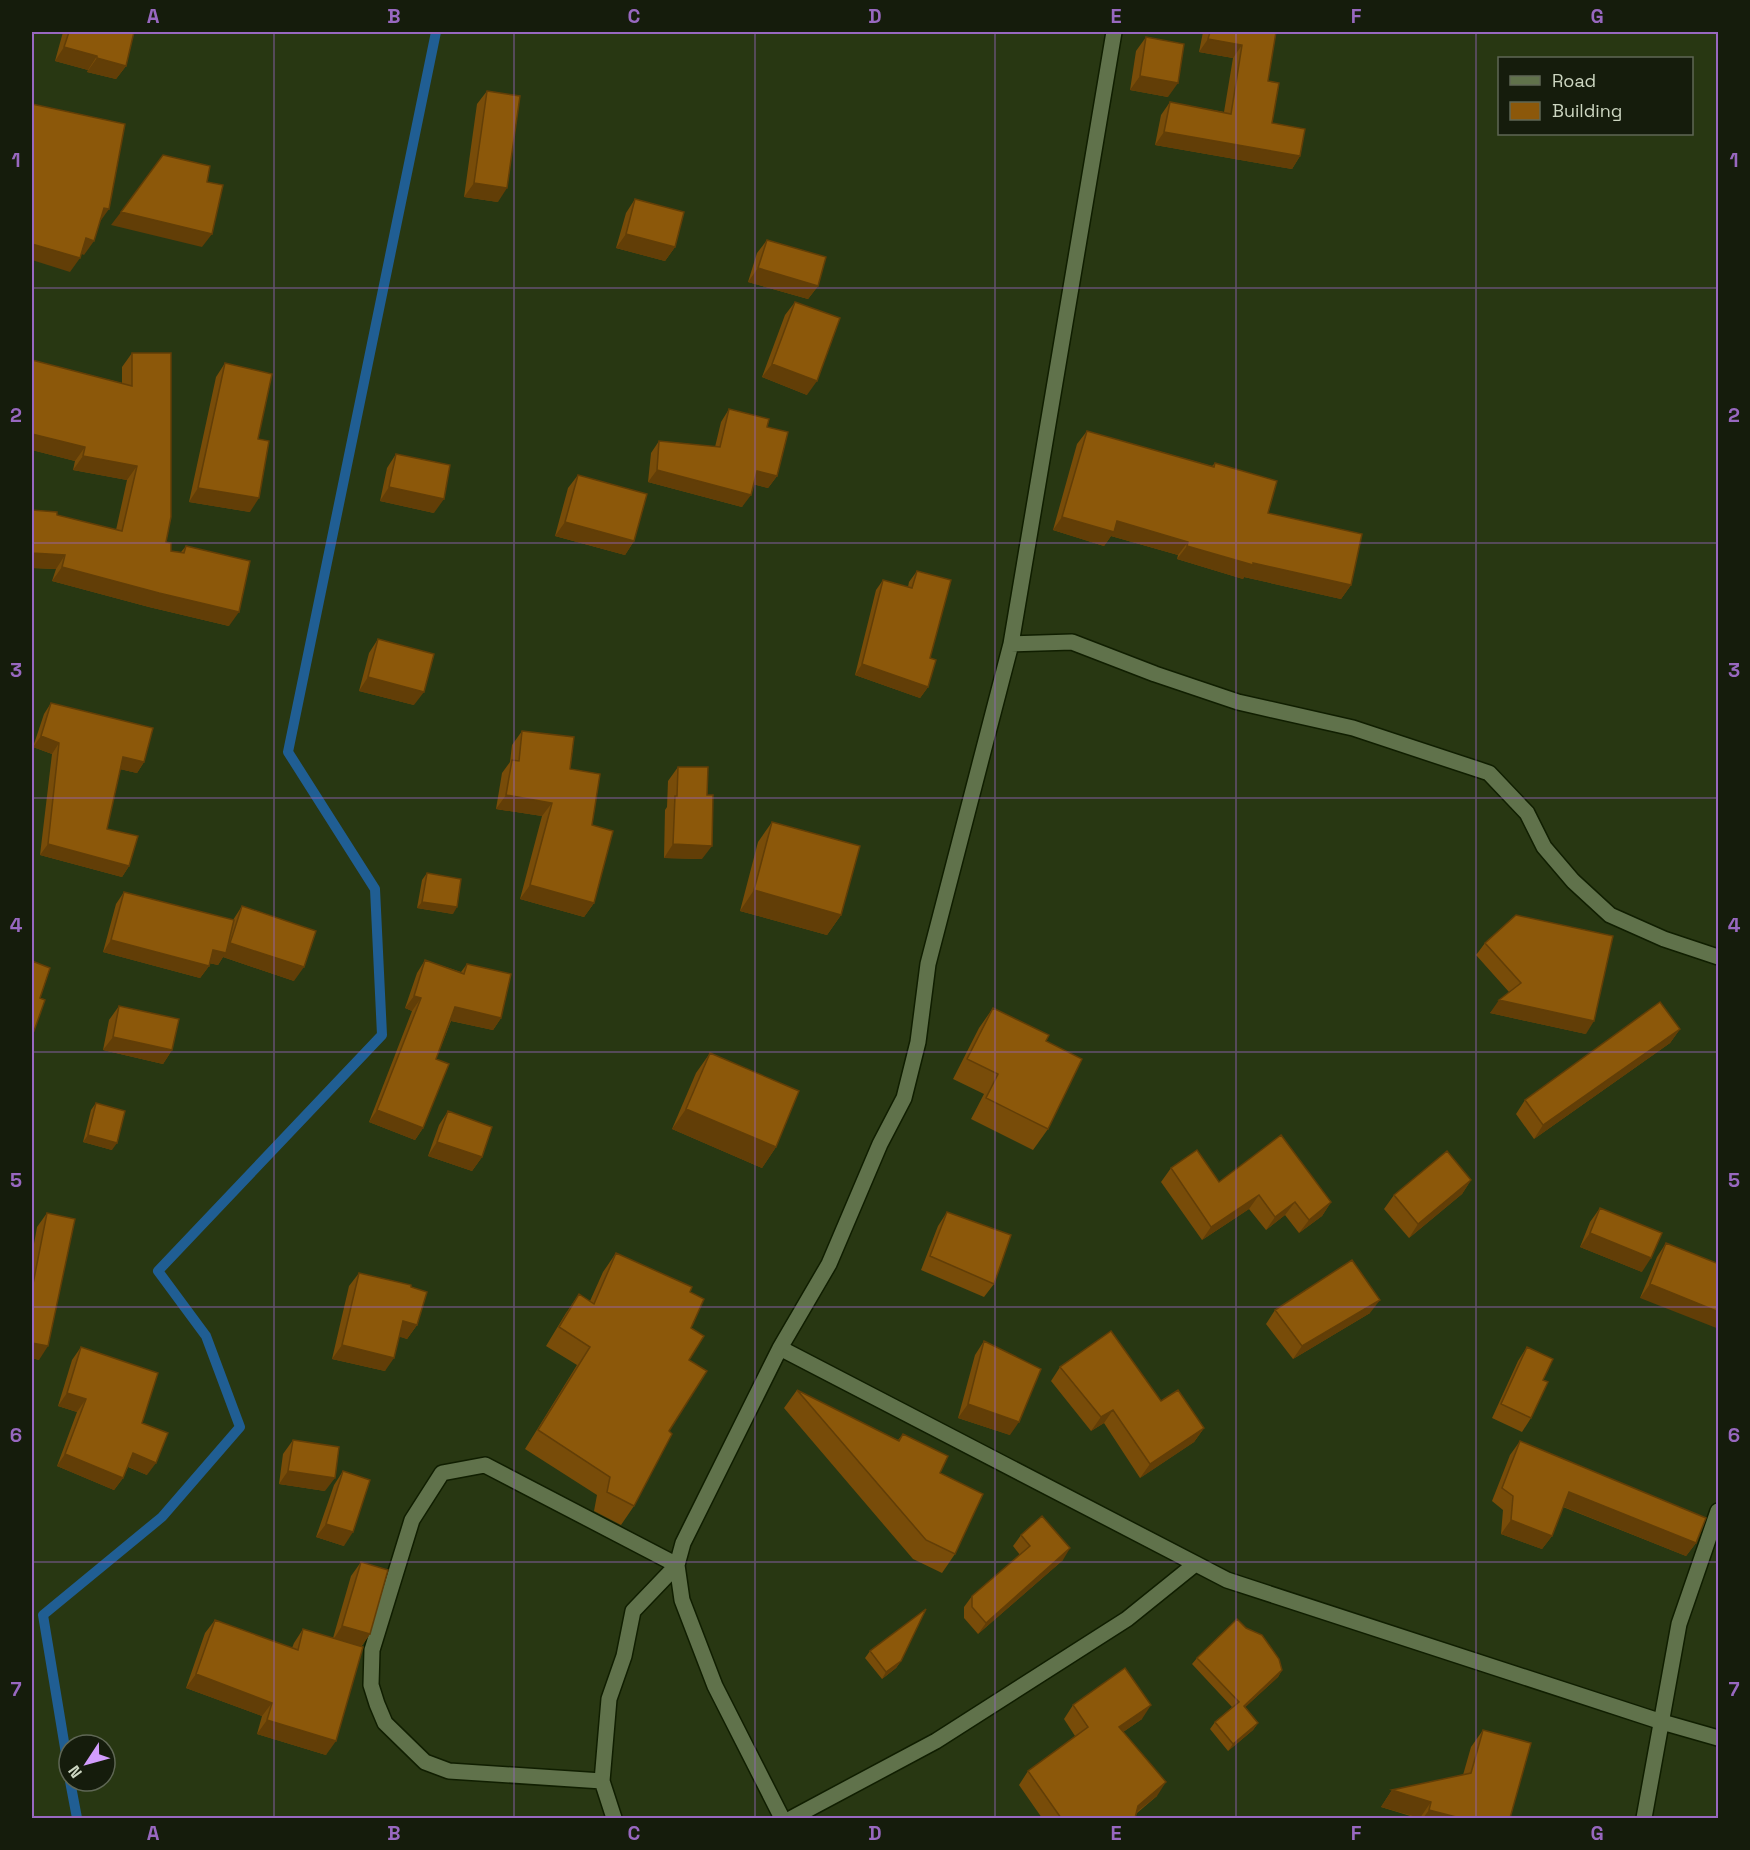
<svg xmlns="http://www.w3.org/2000/svg" width="1750" height="1850" font-family="'Space Grotesk',sans-serif">
  <style>
    .lines { fill: none; stroke-linecap: round; stroke-linejoin: round }
    .stream { stroke: #205e93; stroke-width: 10 }
    .minor-casing { stroke: #101e00; stroke-width: 18 }
    .minor { stroke: #60724b; stroke-width: 15 }
    .wall { fill: #784c09 }
    .shaded-wall { fill: #623e07 }
    .building { fill: #8c580a; stroke: #623e07; stroke-width: 1.5 }
    .grid { fill: none; stroke: #9868c0; stroke-width: 1.5; stroke-opacity: 0.55 }
    .neatline { fill: none; stroke: #9868c0; stroke-width: 2 }
    .grid-label { font-size: 20px; text-anchor: middle; font-weight: bold; fill: #9868c0 }
  </style>
  <rect width="100%" height="100%" fill="#283712"/>
  <g class="lines">
    <path class="stream" d="M69,1772l-26,-157 119,-98 78,-90 -34,-91 -48,-65 224,-236 -7,-146 -87,-137 148,-720
      M70,1781l7,37"/>
    <g class="minor-casing">
      <path id="minor" d="M1011,644l61,-2 83,32 83,28 115,26 136,45 38,40 17,34 29,34 37,34 54,24 54,18
        M780,1348l447,232 435,142 56,16
        M602,1781l-153,-10 -24,-9 -40,-39 -8,-19 -6,-19 1,-35 40,-130 30,-47 43,-8 192,100 -44,46 -9,45 -15,43 -7,82 12,37
        M782,1818l-67,-132 -33,-86 -5,-35 6,-22 97,-195 49,-84 51,-120 24,-46 14,-56 10,-78 83,-320 103,-612
        M792,1818l144,-77 191,-122 67,-54
        M1644,1818l35,-194 39,-113"/>
    </g>
    <use href="#minor" class="minor"/>
  </g>
  <path class="wall" d="M63,32h71l-8,34 -10,13 -29,-7 1,-2 -33,-9z
    M1203,32h73l-8,49 4,42 28,33 -8,13 -137,-24 6,-30 9,-13 54,10 9,-54 -34,-6z
    M1146,37l22,60 -38,-7 6,-39z
    M487,91l11,111 -34,-5 13,-93z
    M635,199l40,48 -10,14 -49,-13 10,-35z
    M767,240l51,46 -10,13 -60,-17 9,-29z
    M795,302l12,93 -45,-18 23,-62z
    M132,353l34,189 5,9 10,1 5,-6 43,80 -80,-19 -97,-26 4,-12 -24,-1v-58l25,5 59,15 11,-50 -54,-10 2,-9 -43,-11v-90l90,23v-16z
    M225,363l33,76 -8,73 -61,-10 27,-125z
    M729,409l38,18 10,49 -9,12 -15,-4 -11,23 -94,-25 3,-29 8,-12 56,6 6,-25z
    M1087,431l125,35 3,-3 53,50 83,72 -10,14 -97,-22 -1,2 -66,-20 1,-4 -67,-19 -7,10 -51,-16 24,-86z
    M396,454l38,59 -54,-12 7,-33z
    M578,475l56,66 -9,14 -70,-19 13,-48z
    M917,571l13,87 -2,29 -8,11 -65,-23 21,-85 7,-10 25,7 1,-5z
    M378,639l36,66 -55,-14 10,-38z
    M51,703l93,59 -7,11 -17,-4 -13,60 22,37 -7,11 -82,-22 12,-101 -19,-7 11,-33z
    M522,731l48,38 22,56 2,78 -10,14 -64,-18 22,-83 -46,-7 6,-36 8,-11 2,-17z
    M678,767l24,92 -38,-1 1,-48 2,-3 1,-26z
    M772,822l69,93 -14,20 -87,-24 18,-69z
    M427,873l26,41 -36,-6 5,-28z
    M124,892l109,28 9,-14 52,75 -71,-24 -5,8 -9,-2v3l-9,12 -97,-26 13,-48z
    M1485,943l101,91 -96,-21 19,-21 -33,-37z
    M425,960l36,12 6,-8 34,54 -8,12 -42,-9 -15,38 -13,69 -8,12 -46,-18 43,-111 -7,-3 12,-35z
    M119,1006l53,44 -9,14 -60,-14 6,-30z
    M993,1008l53,33 2,88 -15,21 -62,-31 13,-25 -31,-15 26,-51z
    M1680,1029l-10,14 -136,96 -18,-25 9,-14z
    M710,1053l66,94 -14,21 -90,-39 24,-56z
    M96,1103l16,47 -29,-8 8,-32z
    M448,1111l34,46 -10,14 -44,-15 11,-31z
    M1171,1168l48,14 112,20 -9,14 -23,17 -14,-18 -19,15 -17,-21 -47,31 -41,-58z
    M1471,1180l-9,14 -53,44 -25,-29 10,-14z
    M1600,1208l42,64 -62,-25 10,-25z
    M947,1212l47,72 -10,13 -63,-27 17,-44z
    M47,1213l-8,147 -7,-2v-103l5,-28z
    M1666,1243l53,21 -79,34 17,-41z
    M616,1253l74,39 1,36 -2,32 -20,71 -35,75 -13,19 -27,-14 3,-16 -72,-46 52,-84 -31,-19 20,-33 13,-19 11,7 13,-29z
    M359,1273l52,14 6,38 -10,14 -8,-3 -14,35 -53,-12 17,-73z
    M1275,1310l95,3 -77,46 -27,-35z
    M984,1341l26,94 -52,-17 17,-63z
    M81,1347l61,76 5,52 -19,-8 -5,11 -9,12 -57,-24 20,-54 -19,-6 14,-46z
    M1527,1347l16,33 -12,38 -9,14 -30,-14 26,-57z
    M1060,1367l101,34 43,27 -10,14 -54,36 -36,-55 -13,8 -40,-50z
    M797,1390l101,50 5,-6 37,39 15,81 -13,19 -29,-14 -129,-151z
    M293,1440l32,51 -46,-7 4,-30z
    M1520,1441l176,102 -10,13 -123,-49 -11,29 -10,13 -41,-15 2,-24 -11,-9 18,-46z
    M343,1471l1,75 -28,-9 18,-52z
    M1021,1535l42,25 -85,74 -14,-16v-11l8,-11 48,-41 -7,-9z
    M361,1562l9,72 -9,13 -35,108 -69,-21 5,-18 -76,-28 19,-55 10,-13 77,28 2,-5 9,-14 30,9 18,-62z
    M870,1651l31,10 -5,7 -14,11 -17,-21z
    M1197,1658l85,12 -4,7 -33,30 13,16 -5,7 -25,21 -18,-22 5,-7 17,-15 -40,-43z
    M1073,1705l69,14 -19,13 34,64 -20,17 -2,5h-93l-23,-33 9,-14 47,-35 -11,-17z
    M1483,1730l27,88h-93l-36,-11 11,-17 71,-15 8,-28z"/>
  <path class="shaded-wall" d="M1208,39l34,6 -9,13 -34,-6z
    M64,47l33,9 -9,14 -33,-9z
    M97,58l29,8 -10,13 -29,-7z
    M1140,76l38,7 -10,14 -38,-7z
    M1164,132l136,24 -8,13 -137,-24z
    M474,183l33,5 -9,14 -34,-5z
    M104,208l5,1 -10,14z
    M121,212l91,22 -10,13 -91,-22z
    M626,234l49,13 -10,14 -49,-13z
    M86,238l8,3 -10,14 -7,-3z
    M32,244l48,14 -10,14 -38,-12z
    M758,268l60,18 -10,13 -60,-17z
    M772,364l45,17 -10,14 -45,-18z
    M32,434l53,13 -10,14 -43,-11z
    M83,456l54,10 -10,14 -54,-10z
    M657,470l94,25 -9,12 -94,-25z
    M757,471l20,5 -9,12 -20,-5z
    M389,487l55,12 -10,14 -54,-12z
    M198,488l61,10 -9,14 -61,-10z
    M1062,517l55,4 71,21 -10,13 -67,-19 -7,10 -51,-16z
    M565,522l69,19 -9,14 -70,-19z
    M1187,546l164,39 -10,14 -97,-22 -1,2 -66,-20z
    M32,553l33,2 -9,14 -24,-1z
    M62,567l177,45 -10,14 -80,-19 -97,-26z
    M862,664l66,23 -8,11 -65,-23z
    M368,677l56,15 -10,13 -55,-14z
    M41,736l18,7 -7,11 -19,-7z
    M123,757l21,5 -7,11 -22,-5z
    M506,795l46,8 -10,13 -46,-7z
    M48,844l81,22 -7,11 -82,-22z
    M673,844l39,2 -10,13 -38,-1z
    M530,885l64,18 -10,14 -64,-18z
    M754,890l87,25 -14,20 -87,-24z
    M422,902l35,5 -4,7 -36,-6z
    M111,940l98,26 -9,12 -97,-26z
    M230,943l74,24 -10,14 -71,-24 -5,8 -14,-3 9,-12 10,2z
    M414,996l7,2 -9,13 -7,-3z
    M1499,1000l95,21 -8,13 -96,-21z
    M455,1007l46,11 -8,12 -46,-10z
    M1680,1029l-10,14 -136,96 9,-14z
    M113,1037l59,13 -9,14 -60,-14z
    M686,1109l90,38 -14,21 -90,-39z
    M377,1110l46,18 -8,12 -46,-18z
    M88,1135l29,8 -5,7 -29,-8z
    M437,1142l45,15 -10,14 -44,-15z
    M1471,1180l-9,14 -53,44 9,-14z
    M1259,1195l-10,14 -47,31 9,-13z
    M1295,1202l-10,13 -19,15 9,-13z
    M1331,1202l-9,14 -23,17 10,-13z
    M1590,1233l61,25 -9,14 -62,-25z
    M1650,1284l69,28v17l-79,-31z
    M1380,1300l-10,13 -77,46 9,-13z
    M403,1321l14,4 -10,14 -14,-4z
    M32,1343l16,3 -9,14 -7,-2z
    M342,1345l52,13 -9,13 -53,-12z
    M67,1393l19,6 -9,13 -19,-6z
    M968,1404l51,18 -9,13 -52,-17z
    M1113,1410l-9,13 -13,8 10,-14z
    M1204,1428l-10,14 -54,36 10,-14z
    M133,1453l23,10 -9,12 -23,-10z
    M65,1454l58,24 -9,12 -57,-24z
    M288,1471l47,7 -10,13 -46,-7z
    M1569,1492l127,51 -10,13 -127,-51z
    M1511,1520l41,16 -10,13 -41,-15z
    M326,1524l27,8 -9,14 -28,-9z
    M1070,1548l-7,12 -85,74 8,-11z
    M342,1626l28,8 -10,14 -27,-8z
    M901,1661l-5,7 -14,11 4,-7z
    M1282,1670l-4,7 -39,36 5,-7z
    M196,1674l76,29 -10,13 -76,-28z
    M1151,1705l-9,14 -32,22 9,-14z
    M267,1720l69,21 -10,14 -69,-21z
    M1258,1723l-5,7 -25,21 5,-7z
    M1166,1782l-9,14 -28,22 9,-12z
    M1392,1790l39,12 -11,16 -39,-11z
    M1429,1810l31,8h-37z"/>
  <path class="building" d="M69,32h65l-8,34 -29,-8v-2l-33,-9z
    M1210,32h66l-8,49 11,2 -7,40 33,6 -5,27 -136,-24 6,-30 61,12 11,-69 -34,-6z
    M1146,37l38,7 -6,39 -38,-7z
    M487,91l33,5 -13,92 -33,-5z
    M32,104l93,20 -16,85 -5,-1 -10,33 -8,-3 -6,20 -48,-14z
    M163,155l47,11 -3,16 16,3 -11,49 -91,-22z
    M635,199l49,13 -9,35 -49,-13z
    M767,240l59,17 -8,29 -60,-18z
    M795,302l45,16 -23,63 -45,-17z
    M132,353h39v164l-5,25 5,1v8l13,2 2,-7 64,15 -11,51 -80,-19 -97,-26 3,-12 -33,-2v-43l25,2v3l65,16 15,-65 -54,-10 2,-9 -53,-13v-74l100,26z
    M225,363l47,11 -14,65 11,2 -10,57 -61,-10z
    M729,409l40,10 -2,8 21,5 -11,44 -20,-5 -6,24 -94,-25 2,-29 61,6z
    M1087,431l127,36 1,-4 62,18 -9,32 94,21 -11,51 -98,-22v2l-66,-19 1,-4 -71,-21 -3,11 -52,-15z
    M396,454l54,11 -6,34 -55,-12z
    M578,475l69,19 -13,47 -69,-19z
    M917,571l34,9 -21,78 6,2 -8,27 -66,-23 21,-84 29,8z
    M378,639l56,15 -10,38 -56,-15z
    M51,703l102,25 -9,34 -21,-5 -16,72 31,7 -9,30 -81,-22 11,-101 -18,-7z
    M522,731l52,6 -4,32 30,5 -8,51 21,6 -19,72 -64,-18 22,-82 -46,-8 6,-35 7,1z
    M678,767h30l-1,28h6l-1,51 -39,-2 2,-48h2z
    M772,822l88,24 -19,69 -87,-25z
    M427,873l34,6 -4,28 -35,-5z
    M124,892l110,28 -8,33 -13,-3 -4,16 -98,-26z
    M242,906l74,25 -12,36 -74,-24z
    M1516,915l97,21 -19,85 -95,-21 22,-17 -36,-40z
    M425,960l39,14 3,-10 44,10 -10,44 -46,-11 -19,52 13,5 -26,64 -46,-18 44,-112 -7,-2z
    M32,961l18,7 -10,30 5,2 -11,31 -2,-1z
    M1660,1002l20,27 -137,96 -18,-25z
    M119,1006l60,13 -7,31 -59,-13z
    M993,1008l56,27 -3,6 36,18 -34,70 -62,-31 12,-24 -31,-15z
    M710,1053l89,38 -23,56 -90,-38z
    M96,1103l29,8 -8,32 -29,-8z
    M448,1111l44,16 -10,30 -45,-15z
    M1281,1135l50,67 -22,18 -14,-18 -20,15 -16,-22 -48,32 -40,-59 26,-18 22,32z
    M1447,1151l24,29 -53,44 -24,-29z
    M1600,1208l62,25 -11,25 -61,-25z
    M947,1212l64,23 -17,49 -64,-28z
    M47,1213l28,6 -27,127 -16,-3v-54z
    M1666,1243l53,21v48l-69,-28z
    M616,1253l76,34 -2,5 14,7 -13,29 13,8 -15,24 18,11 -38,60 3,3 -38,72 -27,-14 3,-15 -72,-47 52,-83 -31,-20 20,-33 15,10z
    M1352,1260l28,40 -78,46 -27,-36z
    M359,1273l52,12v2l16,5 -10,33 -14,-4 -9,37 -52,-13z
    M1111,1331l50,70 17,-11 26,38 -54,36 -37,-54 -12,7 -41,-50z
    M984,1341l57,28 -22,53 -51,-18z
    M81,1347l77,26 -16,50 26,10 -12,30 -23,-10 -10,25 -58,-24 21,-55 -19,-6z
    M1527,1347l26,12 -10,21 5,2 -17,36 -30,-14z
    M797,1390l102,51 4,-7 45,22 -8,17 43,21 -28,60 -29,-14z
    M293,1440l46,7 -4,31 -47,-7z
    M1520,1441l186,77 -10,25 -127,-51 -17,44 -41,-16 2,-24 -11,-8z
    M343,1471l27,9 -17,52 -27,-8z
    M1042,1516l28,32 -84,75 -14,-16v-11l58,-50 -9,-11z
    M361,1562l27,8 -18,64 -28,-8z
    M926,1609l-25,52 -15,11 -16,-21z
    M1237,1619l9,9 16,7 17,24 3,11 -38,36 14,17 -25,21 -18,-22 24,-20 -42,-44z
    M215,1620l83,30 5,-21 60,18 -27,94 -69,-21 5,-17 -76,-29z
    M1125,1668l26,37 -32,22 47,55 -28,24 -3,12h-74l-33,-47 60,-44 -15,-22z
    M1483,1730l48,13 -21,75h-50l-31,-8 2,-8 -39,-12 79,-17z"/>
  <path class="grid" d="M274,32v1786M514,32v1786M755,32v1786M995,32v1786M1236,32v1786M1476,32v1786M32,288h1686M32,543h1686M32,798h1686M32,1052h1686M32,1307h1686M32,1562h1686"/>
  <rect width="1750" height="1850" fill="none" stroke="#151c0c" stroke-width="66"/>
  <rect x="1498" y="57" width="195" height="78" fill="#151c0c" stroke="#5f6755" stroke-width="1.5"/>
  <rect x="1510" y="76" width="30" height="9" fill="#60724b" stroke="#5f6755" stroke-width="1.5"/>
  <text x="1552" y="87" font-size="18" fill="#cdd7c2">Road</text>
  <rect x="1510" y="102" width="30" height="18" fill="#8c580a" stroke="#5f6755" stroke-width="1.5"/>
  <text x="1552" y="117" font-size="18" fill="#cdd7c2">Building</text>
  <g transform="translate(87 1763) rotate(234)"><circle r="28" fill="#151c0c" stroke="#5f6755" stroke-width="1.5"/>
  <path d="M0-4.5L10 22L0 15L-10 22Z" fill="#d29dfd"/>
  <text y="-9" font-size="16" font-weight="bold" text-anchor="middle" fill="#cdd7c2">N</text>
  </g>
  <rect x="33" y="33" width="1684" height="1784" class="neatline"/>
  <g class="grid-label">
    <text x="153" y="23">A</text>
    <text x="394" y="23">B</text>
    <text x="634" y="23">C</text>
    <text x="875" y="23">D</text>
    <text x="1116" y="23">E</text>
    <text x="1356" y="23">F</text>
    <text x="1597" y="23">G</text>
    <text x="16" y="167">1</text>
    <text x="1734" y="167">1</text>
    <text x="16" y="422">2</text>
    <text x="1734" y="422">2</text>
    <text x="16" y="677">3</text>
    <text x="1734" y="677">3</text>
    <text x="16" y="932">4</text>
    <text x="1734" y="932">4</text>
    <text x="16" y="1187">5</text>
    <text x="1734" y="1187">5</text>
    <text x="16" y="1442">6</text>
    <text x="1734" y="1442">6</text>
    <text x="16" y="1696">7</text>
    <text x="1734" y="1696">7</text>
    <text x="153" y="1840">A</text>
    <text x="394" y="1840">B</text>
    <text x="634" y="1840">C</text>
    <text x="875" y="1840">D</text>
    <text x="1116" y="1840">E</text>
    <text x="1356" y="1840">F</text>
    <text x="1597" y="1840">G</text>
  </g>
</svg>
